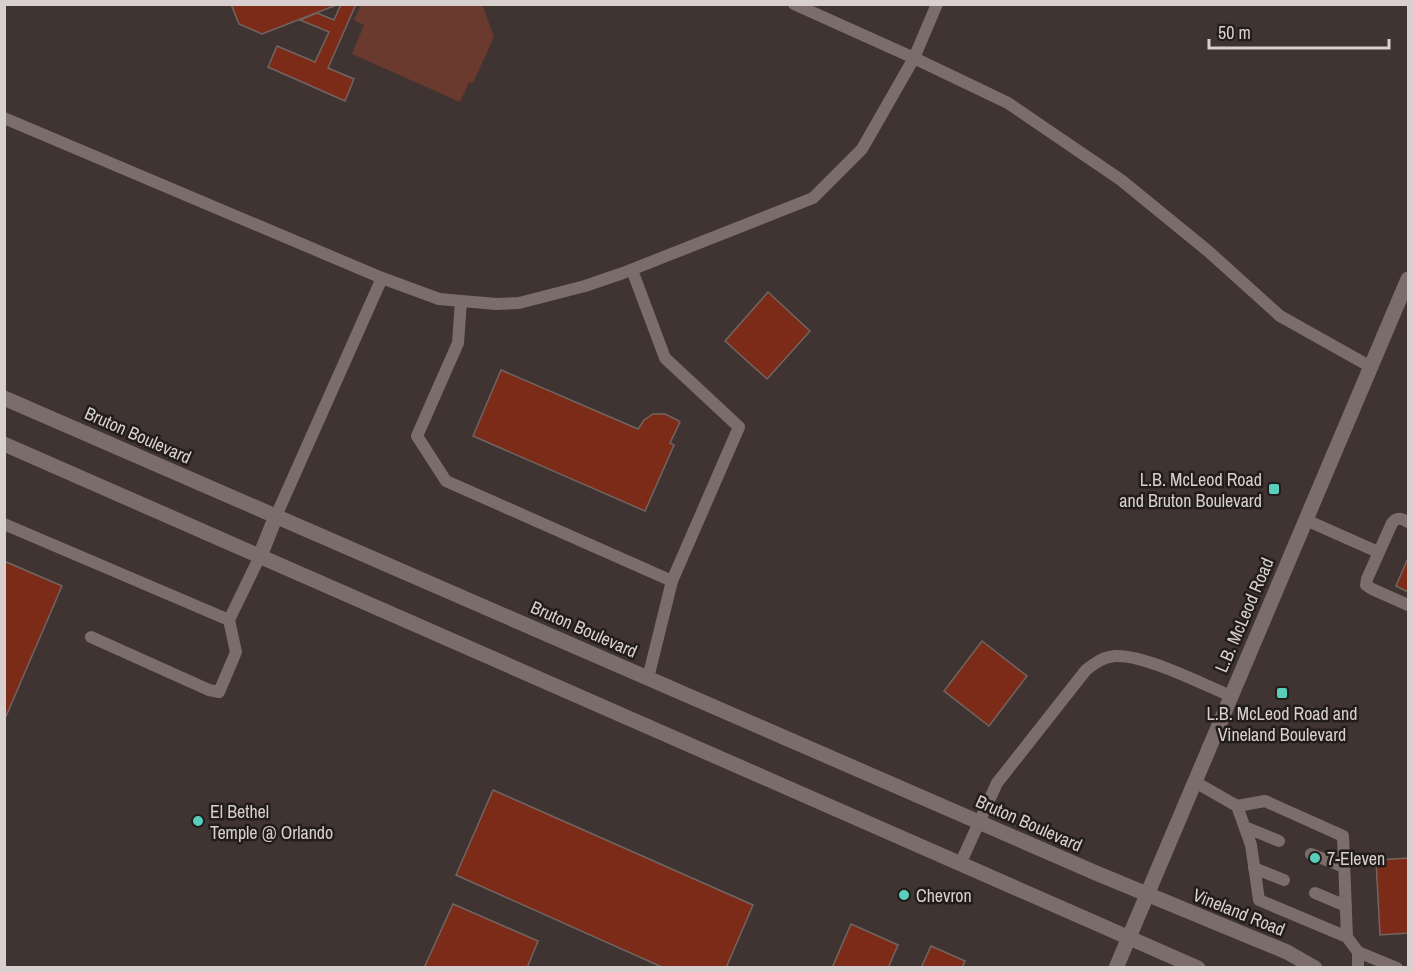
<svg xmlns="http://www.w3.org/2000/svg" width="1413" height="972" font-family="'Archivo Narrow',sans-serif">
  <style>
    .green { fill: #6b3a2e }
    .building { fill: #7c2b18; stroke: #716562; stroke-width: 1.5 }
    .lines { fill: none; stroke-linecap: round; stroke-linejoin: round }
    .service { stroke: #7a6d6a; stroke-width: 12 }
    .tertiary { stroke: #7a6d6a; stroke-width: 15 }
    .poi-dot { fill: #5acebd; stroke: #221d1b; stroke-width: 2 }
    .labels { text-anchor: middle; dominant-baseline: central; stroke-width: 5; stroke-linejoin: round; paint-order: stroke }
    .street-label { font-size: 18px; fill: #d7d0ce; stroke: #221d1b }
    .poi-label { font-size: 18px; fill: #d7d0ce; stroke: #221d1b; text-anchor: start }
  </style>
  <rect width="100%" height="100%" fill="#3f3431"/>
  <path class="green" d="M361,5l116,-1 6,3 11,30 -21,46 -4,-1 -9,20 -108,-48 12,-29 -10,-5z"/>
  <path class="building" d="M231,4h108l-77,30 -23,-10z
    M341,4h15l-28,64 26,11 -9,22 -77,-34 9,-21 38,16 14,-30 -29,-12 17,-7 17,7z
    M768,292l42,39 -43,48 -42,-38z
    M501,370l137,59 6,-9 9,-6h12l12,6 3,2 -10,21 4,2 -29,66 -172,-75z
    M1408,558v34l-12,-6z
    M4,561l58,25 -58,135z
    M982,641l45,35 -38,50 -45,-35z
    M493,790l260,115 -27,63h-62l-208,-93z
    M1408,858v75l-28,2 -4,-75z
    M453,904l85,37 -11,27h-103z
    M851,924l47,21 -10,23h-56z
    M931,946l34,15 -3,7h-41z"/>
  <g class="lines">
    <path class="service" d="M794,4l120,54 94,45 113,77 87,71 72,65 91,51
      M4,118l378,160 57,21 57,5 23,-1 66,-17 38,-13 190,-75 49,-49 52,-91 23,-54
      M632,270l33,88 74,69 -67,154 -24,97
      M461,301l-3,42 -41,93 29,45 226,100
      M276,516l106,-238
      M1306,520l72,32
      M1408,522c-7,-4 -11,-5 -16,1l-25,56 -1,6 6,4 36,16
      M4,524l225,96 31,-64
      M91,637l118,53 10,2 17,-40 -7,-32
      M1195,782l42,24 14,39 8,55 88,37 11,15v16
      M1237,806l28,-5 78,35 4,101
      M1245,827l34,14
      M1311,854l33,13
      M961,862l36,-79 89,-113c9,-7 17,-13 29,-14 29,-2 87,28 116,40
      M1254,868l30,12
      M1315,893l31,13
      M1358,952l39,16"/>
    <path class="tertiary" d="M4,398l1092,475 191,79 28,16
      M4,444l1194,524
      M260,556l16,-40
      M1116,968l292,-689"/>
  </g>
  <g class="poi-dot">
    <rect x="1268" y="483" width="12" height="12" rx="3"/>
    <rect x="1276" y="687" width="12" height="12" rx="3"/>
    <circle cx="198" cy="821" r="6"/>
    <circle cx="1315" cy="858" r="6"/>
    <circle cx="904" cy="895" r="6"/>
  </g>
  <g class="labels">
    <g class="street-label">
      <text transform="translate(138 435) rotate(24)">Bruton Boulevard</text>
      <text transform="translate(1244 615) rotate(-67)">L.B. McLeod Road</text>
      <text transform="translate(584 629) rotate(24)">Bruton Boulevard</text>
      <text transform="translate(1029 823) rotate(24)">Bruton Boulevard</text>
      <text transform="translate(1239 912) rotate(22)">Vineland Road</text>
    </g>
    <g class="poi-label">
      <text x="1262" y="479" text-anchor="end">L.B. McLeod Road<tspan x="1262" dy="21">and Bruton Boulevard</tspan></text>
      <text x="1282" y="713" text-anchor="middle">L.B. McLeod Road and<tspan x="1282" dy="21">Vineland Boulevard</tspan></text>
      <text x="210" y="811">El Bethel<tspan x="210" dy="21">Temple @ Orlando</tspan></text>
      <text x="1327" y="858">7-Eleven</text>
      <text x="916" y="895">Chevron</text>
    </g>
  </g>
  <rect width="1413" height="972" fill="none" stroke="#d7d0ce" stroke-width="12"/>
  <path d="M1209 39v9h180v-9" fill="none" stroke="#d7d0ce" stroke-width="3"/>
  <text x="1218" y="39" font-size="18" fill="#d7d0ce" stroke="#221d1b" stroke-width="4.5" paint-order="stroke">50 m</text>
</svg>
